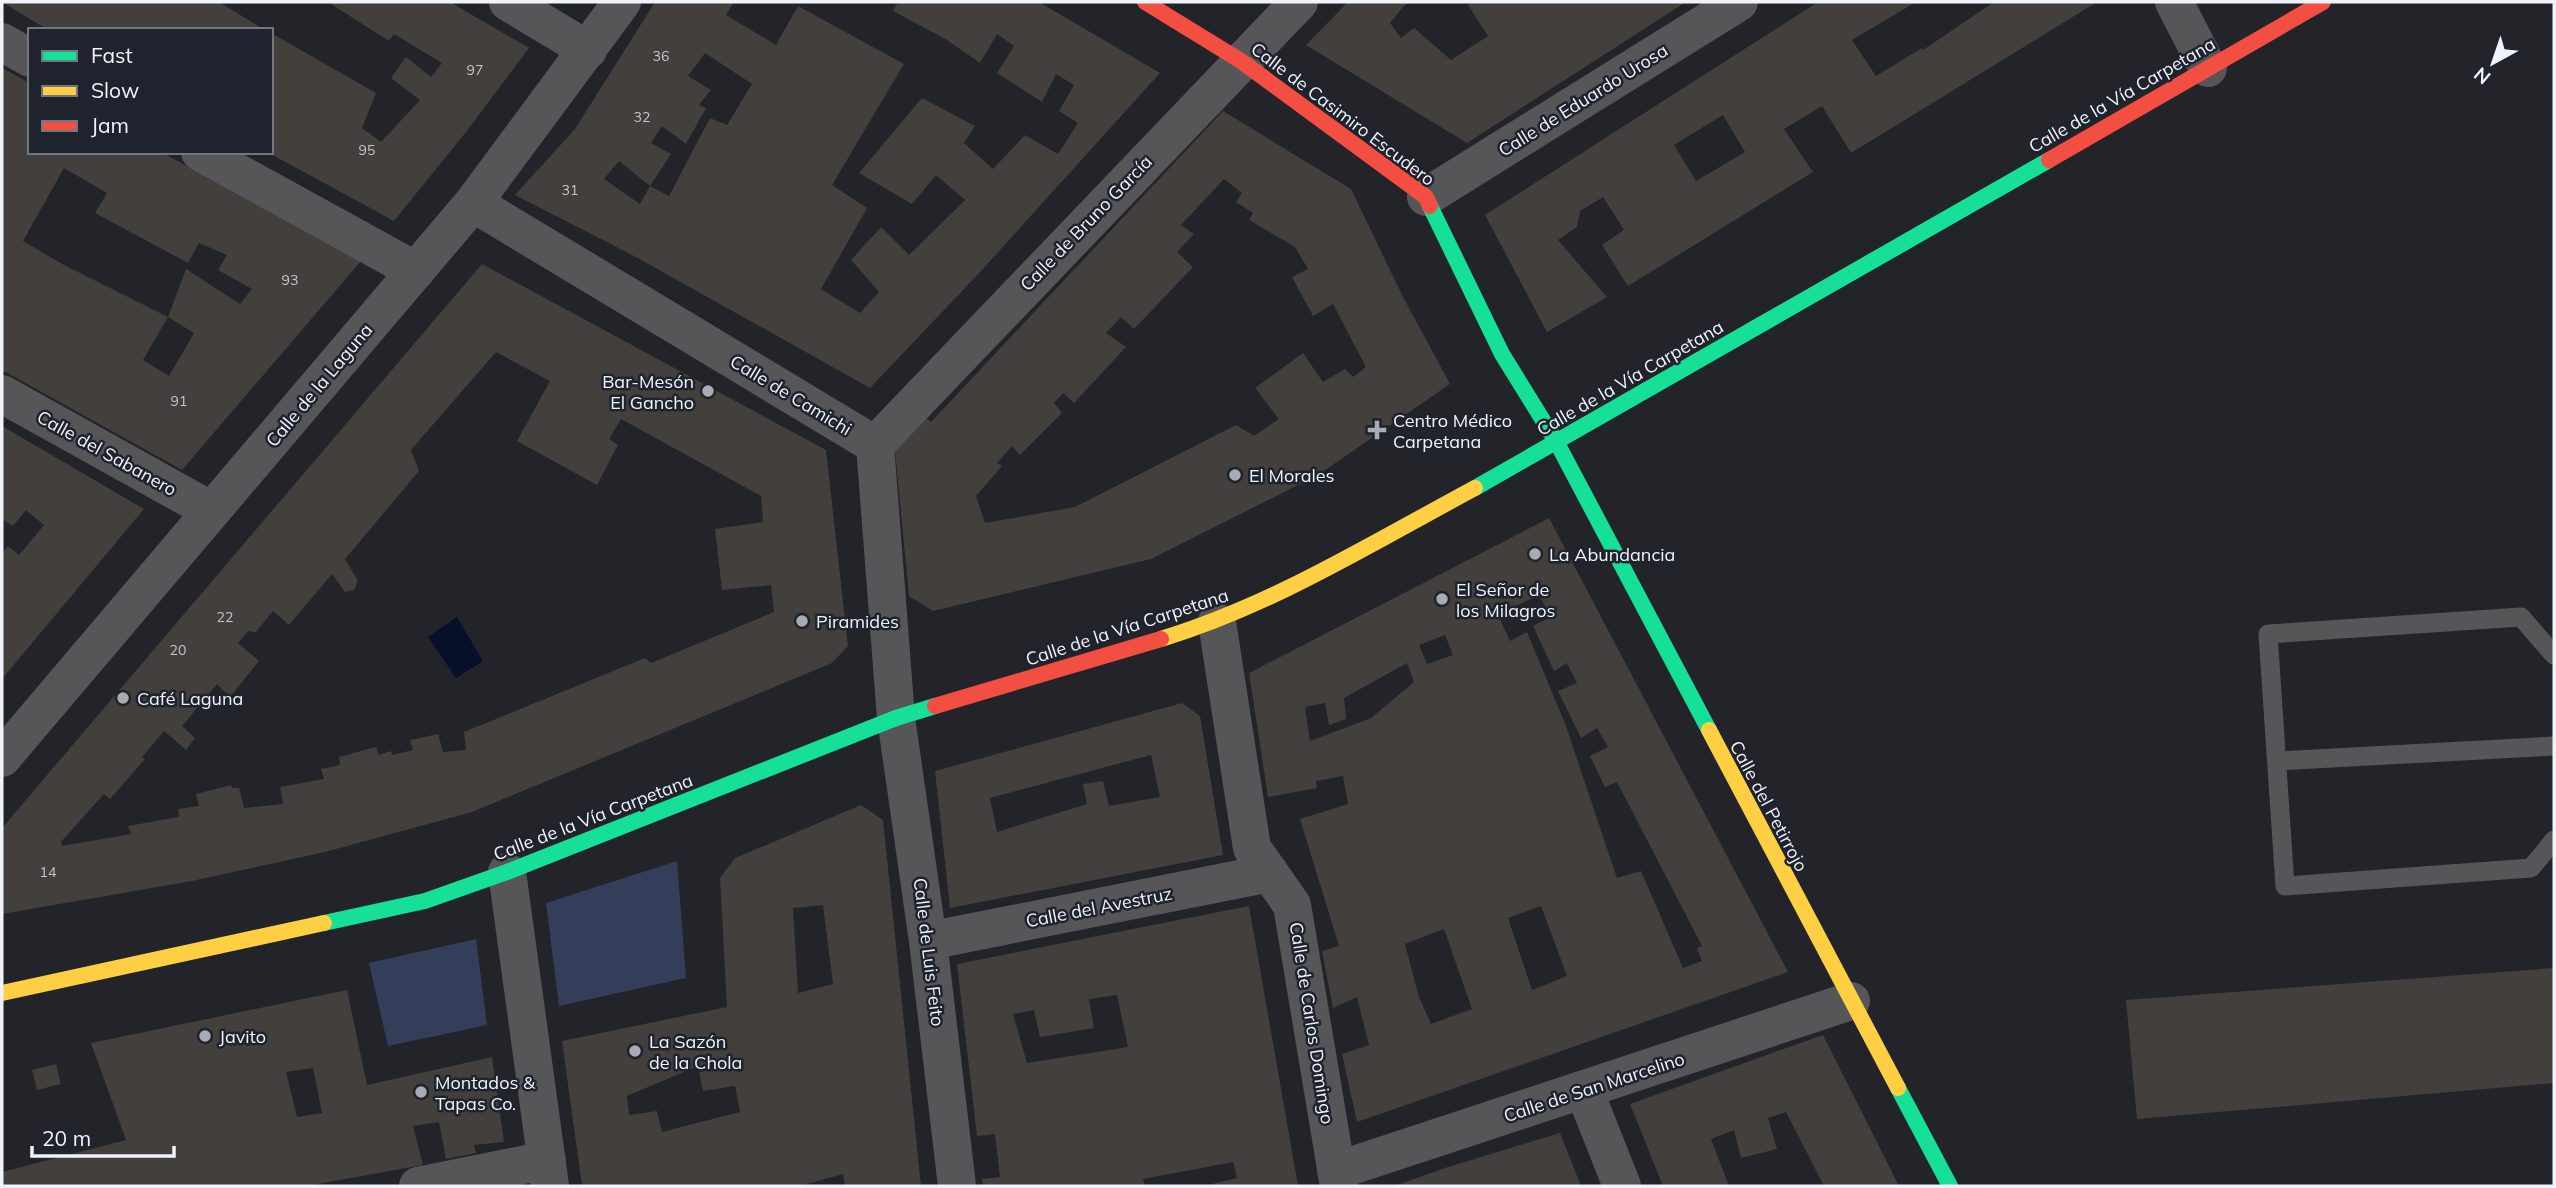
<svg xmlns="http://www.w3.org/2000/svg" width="2556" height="1188" font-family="Mulish,sans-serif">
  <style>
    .green { fill: #333f5a }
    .water { fill: #080f2a }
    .building { fill: #423f3d; fill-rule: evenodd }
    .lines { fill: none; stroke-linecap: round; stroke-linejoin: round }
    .lane { stroke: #565659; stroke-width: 19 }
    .street { stroke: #565659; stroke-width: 38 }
    .fast { stroke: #16e098; stroke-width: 16 }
    .slow { stroke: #ffcf43; stroke-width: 16 }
    .jam { stroke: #f24e42; stroke-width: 16 }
    .poi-dot { fill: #a8abb1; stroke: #1e232d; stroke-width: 2.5 }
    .labels { text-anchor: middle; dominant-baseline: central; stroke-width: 5; stroke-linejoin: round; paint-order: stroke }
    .number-label { font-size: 14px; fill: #c4c6cb }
    .street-label { font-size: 18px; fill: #f0f3fa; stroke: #1e232d }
    .poi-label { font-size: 18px; fill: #f0f3fa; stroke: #1e232d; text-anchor: start }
  </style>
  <rect width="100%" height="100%" fill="#22242a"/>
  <path class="green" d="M677,861l9,117 -127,28 -13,-103z
    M476,939l11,86 -99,21 -19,-83z"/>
  <path class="water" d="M457,617l26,44 -27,17 -28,-41z"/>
  <path class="building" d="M2,2h217l46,28h-217z
    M328,2h122l79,46 -63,84 -72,89 -127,-69h4v-119l105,60 -14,35 19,14 39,-42 -29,-22 15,-21 25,20 11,-14 -48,-29 -5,7z
    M655,2h79l-8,13 50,30 22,-39 106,58 -72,121 35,23 -46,81 39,24 19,-21 -28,-32 30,-33 28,28 56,-55 -29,-25 -24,29 -53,-31 63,-75 53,28 -11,17 29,26 32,-34 33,19 20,-31 -19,-12 15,-26 -18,-11 -14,28 -45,-29 17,-27 -17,-12 -17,29 -33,-23 -54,-29 5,-9h141l121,71 -178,197 -112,118 -234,-131 -121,-62 60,-66zM705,53l47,31 -25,41 -17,-7 -41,78 -19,-10 -10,18 -36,-25 15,-18 31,25 21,-32 -20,-11 11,-17 24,18 20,-36 -7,-3 12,-15 -23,-14z
    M1348,2h64l-7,3 -15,18 11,15 13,-10 37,32 37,-24 -20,-31 4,-3h214l-219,141 -161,-98z
    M1818,2h98l-64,38 24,36 46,-28 1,2 71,-48h103l-246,151 -29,-47 -38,23 29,43 -185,114 -26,-41 22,-15 -21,-33 -23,14 -3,16 -19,13 49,57 -60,35 -62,-117zM1723,115l22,37 -49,29 -22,-36z
    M2,68l28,15v69h131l200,109 -179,209 -180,-100zM64,168l43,25 -12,20 93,50 11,-20 28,12 -9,15 34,19 -12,15 -54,-35 -18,48 26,16 -25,43 -26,-16 25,-43 -104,-52 -41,-24z
    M1223,111l128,78 51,106 48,89 -132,91 -167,84 -218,52 -24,-15 -14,-146 31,-32 5,4zM1224,179l18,14 -6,9 17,11 -4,7 46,27 13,22 -16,8 21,39 20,-12 33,63 -13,10 -8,-8 -22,13 -20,-29 -48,35 24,31 -25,17 -18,-11 -161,82 -90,16 -9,-27 26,-30 -5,-3 15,-17 8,9 42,-42 -8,-10 9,-10 11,10 52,-56 -20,-14 15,-16 13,12 59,-62 -16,-15 17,-18 -13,-9z
    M482,264l344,186 22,196 -16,17 -360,149 -147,40 -133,29 -190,33v-86zM496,352l54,29 -33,60 80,44 21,-40 -9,-6 12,-20 140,77 2,26 -48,7 7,61 49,-5 3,27 -123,51 -6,-5 -181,74 2,18 -23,2 -5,-18 -28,6 3,10 -21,5 -1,-4 -12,4 -3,-8 -37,10 1,8 -19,4 3,10 -44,8 3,17 -39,4 -5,-20h-7l-1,-3 -35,9 3,12 -21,3 1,8 -51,9 3,8 -69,12 -1,-4 43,-48 6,5 35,-40 -3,-2 22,-26 22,19 9,-12 -13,-12 35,-42 13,13 29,-36 -21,-18 10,-12 8,1 17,-21 16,14 43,-51 13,18 9,-2 4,-9 -13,-22 74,-88 -8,-21z
    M2,426l142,83 -142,170v-126l6,-7 11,9 25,-30 -18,-15 -13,16 -11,-7z
    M1549,518l239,454 -431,150 -15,-68 27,-9 -12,-48 -24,11 -11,-57 17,-5 -39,-127 48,-15 -5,-28 -27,5 1,7 -49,9 -19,-124zM1539,595l12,22 -18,9 21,45 13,-8 10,20 -19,8 23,47 16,-10 11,19 -18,9 15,31 12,-5 85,164 -5,2 5,13 -19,7 -42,-97 -24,7 -51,-152 -39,-94 -17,9 -12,-26zM1445,635l8,20 -26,9 -8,-19zM1407,663l7,19 -43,36 -61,23 -5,-34 20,-4 4,22 17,-6 -2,-21zM1541,906l26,70 -35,14 -24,-72zM1444,929l28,80 -41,15 -12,-27 -14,-53z
    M1182,703l18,13 23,139 -273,53 -15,-137zM1151,755l9,42 -51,9 -6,-25 -20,3 4,20 -90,28 -7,-34z
    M861,805l22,15 38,366h-76l-2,-12 -43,12h-218l-20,-145 165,-34 -7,-129 15,-20zM823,905l10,79 -35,9 -5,-85zM698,1066l5,25 32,-5 5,26 -78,20 -5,-21 -28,4 -2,-19z
    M1249,906l49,280h-94l33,-8 -4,-16 -90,17 2,7h-162l-1,-7 18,-2 -5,-43 -18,2 -20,-172zM1117,995l11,52 -101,16 -14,-49 21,-4 6,27 54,-9 -5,-29z
    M2554,968v115l-417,36 -11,-119z
    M347,990l20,95 125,-28 12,85 -30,3 2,8 -30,6 -7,-37 -26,4 10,39 -117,21h-304v-14l124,-32 -35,-97zM313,1068l9,45 -25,4 -11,-45z
    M1823,1035l76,151h-75l-38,-74 -18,6 9,31 -36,9 -7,-28 -23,9 18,47h-66l-33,-82z
    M56,1064l5,20 -24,6 -5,-20z
    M1560,1133l21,53h-187l54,-19z"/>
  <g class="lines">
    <path class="lane" d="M2554,655l-33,-38 -253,17 17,252 246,-18 23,-28
      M2278,761l276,-15"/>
    <path class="street" d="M508,2l80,48
      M2174,2l34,66
      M2,42l28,16
      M200,152l216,119
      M1426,197l313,-195
      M473,203l402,242 21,273 32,223 29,245
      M2,394l210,117
      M875,445l424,-443
      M1217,622l35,226 40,57 47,281
      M2,758l471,-555 149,-201
      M507,872l43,314
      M928,941l342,-68
      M1584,1090l38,96
      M1336,1171l515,-170
      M418,1186l129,-26"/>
    <path class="fast" d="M1430,206l72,148 55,89 152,287
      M1475,488l574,-328
      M324,923l101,-22 82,-29 389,-154 39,-12
      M1898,1088l52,98"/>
    <path class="slow" d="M1161,639c112,-34 211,-96 314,-151
      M1709,730l189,358
      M2,993l322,-70"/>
    <path class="jam" d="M1145,2l96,59 185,136 4,9
      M2049,160l274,-158
      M935,706l226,-67"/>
  </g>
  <g class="poi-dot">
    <circle cx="708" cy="391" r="7"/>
    <path d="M1373.5 419.5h7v7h7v7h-7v7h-7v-7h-7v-7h7z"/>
    <circle cx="1235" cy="475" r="7"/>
    <circle cx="1535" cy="554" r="7"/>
    <circle cx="1442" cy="599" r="7"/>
    <circle cx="802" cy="621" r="7"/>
    <circle cx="123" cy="698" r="7"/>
    <circle cx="205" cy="1036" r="7"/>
    <circle cx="635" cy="1051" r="7"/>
    <circle cx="421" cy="1092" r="7"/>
  </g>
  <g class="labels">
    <g class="number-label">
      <text x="661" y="56">36</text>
      <text x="475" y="70">97</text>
      <text x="642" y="117">32</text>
      <text x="367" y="150">95</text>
      <text x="570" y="190">31</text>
      <text x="290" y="280">93</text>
      <text x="179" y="401">91</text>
      <text x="225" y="617">22</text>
      <text x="178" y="650">20</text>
      <text x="48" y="872">14</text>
    </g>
    <g class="street-label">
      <text transform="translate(2122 95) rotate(-30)">Calle de la Vía Carpetana</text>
      <text transform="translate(1583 100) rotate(-32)">Calle de Eduardo Urosa</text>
      <text transform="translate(1343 114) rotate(37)">Calle de Casimiro Escudero</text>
      <text transform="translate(1086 223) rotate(-46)">Calle de Bruno García</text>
      <text transform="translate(1630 378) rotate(-30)">Calle de la Vía Carpetana</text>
      <text transform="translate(319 385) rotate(-50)">Calle de la Laguna</text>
      <text transform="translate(791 395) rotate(31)">Calle de Camichi</text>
      <text transform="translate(107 453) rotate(29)">Calle del Sabanero</text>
      <text transform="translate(1127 627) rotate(-18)">Calle de la Vía Carpetana</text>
      <text transform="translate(1769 806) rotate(62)">Calle del Petirrojo</text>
      <text transform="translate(593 817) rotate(-21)">Calle de la Vía Carpetana</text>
      <text transform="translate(1099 907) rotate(-11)">Calle del Avestruz</text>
      <text transform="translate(929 952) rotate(83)">Calle de Luis Feito</text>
      <text transform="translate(1312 1023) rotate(81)">Calle de Carlos Domingo</text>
      <text transform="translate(1594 1087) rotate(-18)">Calle de San Marcelino</text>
    </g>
    <g class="poi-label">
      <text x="694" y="381" text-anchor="end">Bar-Mesón<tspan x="694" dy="21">El Gancho</tspan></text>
      <text x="1393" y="420">Centro Médico<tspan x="1393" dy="21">Carpetana</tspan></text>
      <text x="1249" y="475">El Morales</text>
      <text x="1549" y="554">La Abundancia</text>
      <text x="1456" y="589">El Señor de<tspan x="1456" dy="21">los Milagros</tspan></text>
      <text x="816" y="621">Piramides</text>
      <text x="137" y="698">Café Laguna</text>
      <text x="219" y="1036">Javito</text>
      <text x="649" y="1041">La Sazón<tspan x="649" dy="21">de la Chola</tspan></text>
      <text x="435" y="1082">Montados &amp;<tspan x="435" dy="21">Tapas Co.</tspan></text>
    </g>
  </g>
  <rect width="2556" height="1188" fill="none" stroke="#f0f3fa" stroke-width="7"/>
  <rect x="28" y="28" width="245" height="126" fill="#1e232d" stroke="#72767f" stroke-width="2"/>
  <rect x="42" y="51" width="35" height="10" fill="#16e098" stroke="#72767f" stroke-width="2"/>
  <text x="91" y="63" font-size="21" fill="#f0f3fa">Fast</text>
  <rect x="42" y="86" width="35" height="10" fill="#ffcf43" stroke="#72767f" stroke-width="2"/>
  <text x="91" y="98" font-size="21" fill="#f0f3fa">Slow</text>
  <rect x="42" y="121" width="35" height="10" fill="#f24e42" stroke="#72767f" stroke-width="2"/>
  <text x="91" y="133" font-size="21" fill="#f0f3fa">Jam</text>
  <g transform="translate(2493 63) rotate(220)" stroke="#1e232d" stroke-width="5" paint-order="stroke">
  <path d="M0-5L12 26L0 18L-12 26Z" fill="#f0f3fa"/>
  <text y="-10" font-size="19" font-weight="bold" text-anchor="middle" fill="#f0f3fa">N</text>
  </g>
  <path d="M32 1146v10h142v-10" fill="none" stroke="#f0f3fa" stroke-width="3.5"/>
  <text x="42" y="1146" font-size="21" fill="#f0f3fa" stroke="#1e232d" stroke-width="5" paint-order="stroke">20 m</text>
</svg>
